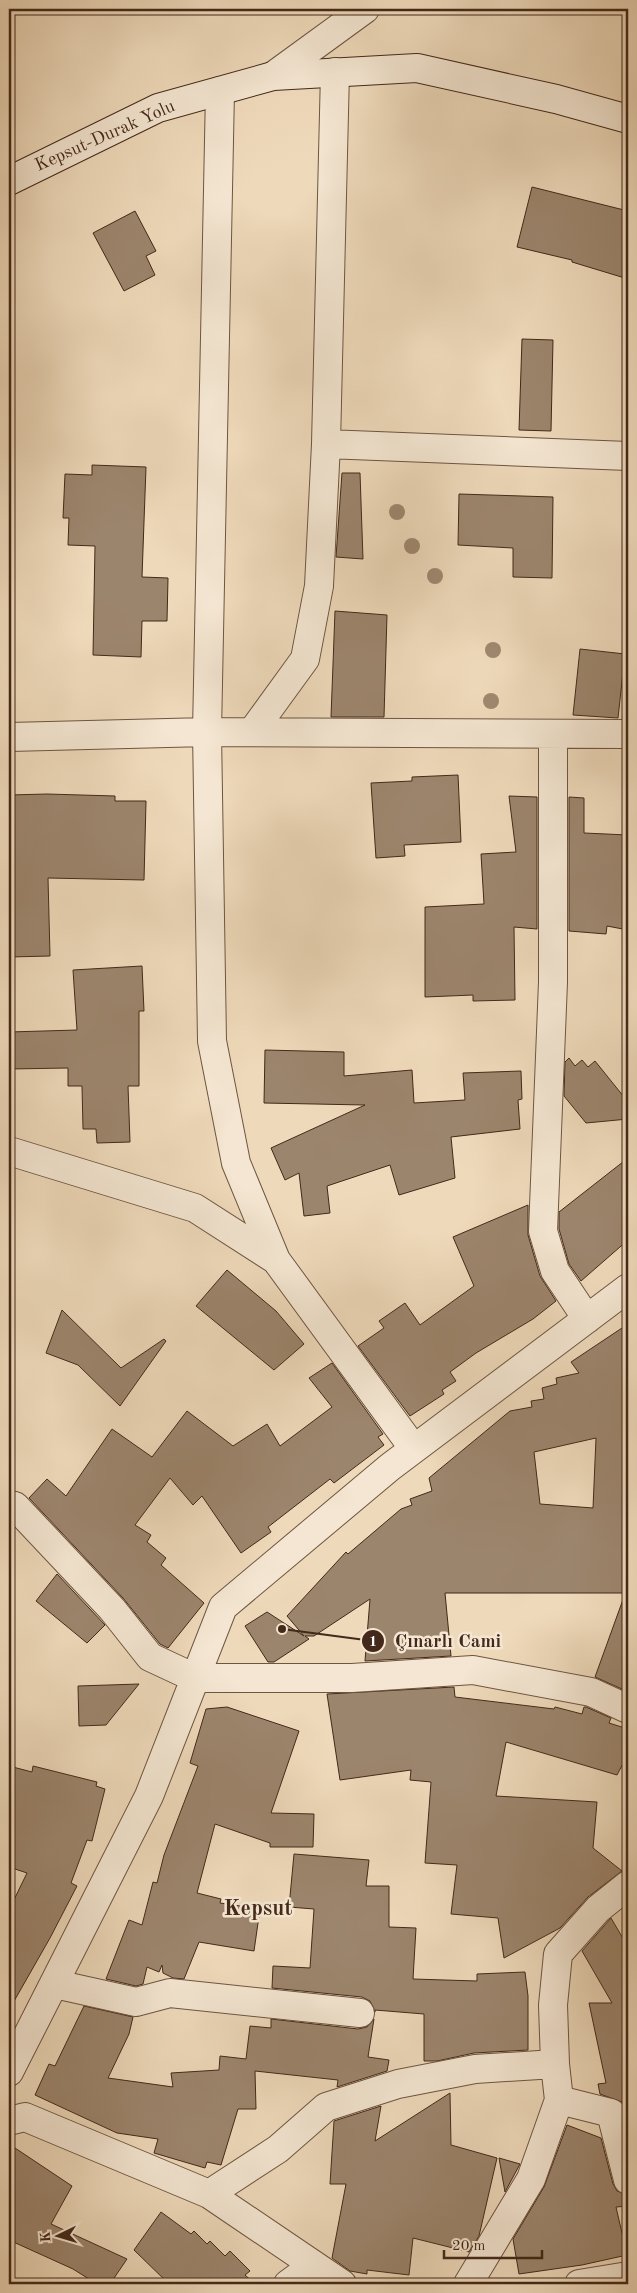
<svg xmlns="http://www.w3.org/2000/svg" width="637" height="2293" font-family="'Old Standard TT',serif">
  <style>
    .building { fill: #9c856d; stroke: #432919; fill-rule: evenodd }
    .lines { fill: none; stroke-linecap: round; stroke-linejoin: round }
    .minor-casing { stroke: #6e5541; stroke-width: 30 }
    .secondary-casing { stroke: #432919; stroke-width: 30 }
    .minor { stroke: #f4e6d2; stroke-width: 28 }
    .secondary { stroke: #f4e6d2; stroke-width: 28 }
    .tree { fill: #9f8870 }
    .labels { text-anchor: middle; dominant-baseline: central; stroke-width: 5; stroke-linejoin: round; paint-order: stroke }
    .street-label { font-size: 18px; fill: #432919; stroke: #f4e6d2 }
    .district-label { font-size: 22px; font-weight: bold; fill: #432919; stroke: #f4e6d2 }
    .leader { fill: none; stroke: #432919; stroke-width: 2 }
    .callout-dot { fill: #432919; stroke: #f4e6d2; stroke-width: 2 }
    .mark-label { font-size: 15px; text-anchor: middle; font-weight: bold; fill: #fff }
    .callout-label { font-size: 19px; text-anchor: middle; font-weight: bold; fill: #432919; stroke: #f4e6d2; stroke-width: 5; stroke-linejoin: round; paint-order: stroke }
  </style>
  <rect width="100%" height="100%" fill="#eed9ba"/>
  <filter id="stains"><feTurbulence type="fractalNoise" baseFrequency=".004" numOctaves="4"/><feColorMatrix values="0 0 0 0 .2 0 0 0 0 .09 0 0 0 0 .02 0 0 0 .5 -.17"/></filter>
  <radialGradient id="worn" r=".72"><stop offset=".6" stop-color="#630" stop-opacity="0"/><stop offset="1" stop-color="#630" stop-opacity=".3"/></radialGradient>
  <path class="building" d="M532,187l96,24v68l-56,-17v-2l-55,-13z
    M135,211l21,40 -10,5 9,19 -31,16 -31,-58z
    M522,339l31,1 -2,91 -32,-1z
    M92,465l54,2 -4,110 26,1 -1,43h-25l-1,36 -48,-2 2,-109 -27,-1 1,-27h-6l2,-44 27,1z
    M342,473h18l3,86 -27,-2z
    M459,494l94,3 -1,81 -39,-1v-29l-55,-3z
    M335,611l52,4 -3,102h-53z
    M580,649l45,5 -7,64 -45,-3z
    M458,775l3,67 -57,3 1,11 -29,2 -5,-75 41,-2v-4z
    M47,794l68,2v5h31l-2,79 -96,-2 2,78 -41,1v-162z
    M509,796l28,1v132l-23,-2 1,73 -42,1v-6l-48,2v-90l59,-3 -3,-50 35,-2z
    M569,797l15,1v35l44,2v95l-21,-4 -1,8 -37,-3z
    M142,966l2,45h-5v75h-11l2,56 -33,1 -1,-14h-13l-1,-43h-14v-18l-59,1v-37l68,-2 -4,-60z
    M265,1050l79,2v24l68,-6 2,33 51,-3 -2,-27 58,-2 1,28 -4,1 2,29 -69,8 4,41 -56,17 -9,-30 -63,21 3,27 -26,3 -5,-43 -14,7 -14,-32 94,-43 -101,-2z
    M569,1058l6,8 7,-6 6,7 7,-6 33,41v17l-42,4 -22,-27 1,-34z
    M628,1158v82l-47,41 -12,-17 -10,-35v-17z
    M528,1205v30l12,41 16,25 -23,18 -57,34 -26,19 6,9 -14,9 2,4 -34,22 -52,-70 26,-18 -5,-7 26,-18 15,22 54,-39 -21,-49z
    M227,1270l49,41 28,33 -30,26 -78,-64z
    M62,1310l59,58 43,-29 2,2 -46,65 -42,-41 -32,-12z
    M628,1324v269h-183l6,63 -86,5 5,-62 -56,37h-9l4,3 -35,23h-6l-23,-36 22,-14 37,24 -17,-20 59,-64 2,2 53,-45 11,-4 -2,-6 22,-8 -3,-13 81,-67 22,-4 -1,-6 13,-2 -2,-11 15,-4 -1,-6 23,-5 -8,-11zM596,1438l-3,70 -53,-4 -6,-52z
    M332,1363l51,71 -5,3 6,8 -50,38 -4,-4 -62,48 3,5 -30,21 -39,-57 -9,9 -23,-27 -35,47 16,10 -4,7 19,16 -5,7 43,38 -36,45 -8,-4 -37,-46 -94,-100 18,-19 19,17 46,-67 40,28 35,-46 46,35 34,-22 13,22 52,-39 -23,-29z
    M57,1574l48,51 -18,18 -51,-42z
    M625,1594l3,1v75l-6,19 -27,-12z
    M139,1684l-33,41 -27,1 -1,-40z
    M454,1687l1,10 99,12 1,-2 27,7 2,-7h2l25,11 -2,5 19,6v25l-11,21 -111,-33 -10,54 101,6 -4,46 29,23 -34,26 -28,31 -56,30 -6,-40 -47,-4 6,-49 -32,-2 6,-81 -21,-2 1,-10 -71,10 -13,-86z
    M227,1707l72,24 -28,82 43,1 -1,33h-43v-4l-55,-19 -18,69 24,6 -1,4 40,6 -6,42 -55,-9 -15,37 -11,-1 -10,-5 -1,-8 -3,7 -12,-5 -4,17 -7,2 -30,-7 23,-59 13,5 11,-43 4,1 7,-28 34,-89 -8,-3 16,-54z
    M9,1766l23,6 1,-6 64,16 -1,4 9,3 -13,52 -5,-1 -16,43 6,3 -27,52 -41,72v-100l18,-37 -18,-6z
    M294,1854l75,6 -3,26h23v41l27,1 -3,51 64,2v-7l48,-2 3,24v54l-54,3 -37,8h-13v-47l-49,-4v2l-5,-11 -8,-4 -90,-9 1,-22 37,2 4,-59 -25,-2z
    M611,1918l17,29v170l-6,-15 -22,-8 -2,-10 8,-1 -17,-80h23l-30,-52z
    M84,2006l49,11 -4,17 -21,44 65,9 -2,-14 48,-3 1,-14 26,3 4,-33 21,2v-9l87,10 9,-2 7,-8 -6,38 21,3 -2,11 -50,16 1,-7 -83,-9 1,38h-18l-17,56 -14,-3 -2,6 -51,-15 4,-14 -41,-6 -82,-38 14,-31 6,2z
    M450,2093l1,52 46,13 -18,78 -10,16 -56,-14 -4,37 -42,-5v4l-17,-3 -18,-13 14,-74h-16l4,-63 47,-15 -6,35z
    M567,2125l34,13 12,46 4,7 11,4v11l-12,1 11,48 -45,10 -63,9 -6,-35 31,-52z
    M9,2144l63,42 -21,38 76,35 -17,25h-13l-24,-15 -64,-29z
    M499,2158l21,6 -15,28z
    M161,2212l30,22 3,-3 13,13 3,-3 15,15 5,-5 20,20 -5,4 10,9h-86l-35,-34z"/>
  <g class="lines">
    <g class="minor-casing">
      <path id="minor" d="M273,76l92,-67
        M220,91l-13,641 5,309 24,122 40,97
        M326,444l302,12
        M252,732l53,-73 14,-73 7,-142 9,-372
        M553,734v248l-10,249 12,40 32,48
        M9,737l198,-5 421,2
        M9,1151l186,57 81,52 138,189
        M9,1505l6,1 97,103 38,48 45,21h157l121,-8 118,22 37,17
        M55,1984l81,18 34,-9 190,20
        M9,2072l140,-276 74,-189 167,-140 238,-179
        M559,2100l52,13 17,67
        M9,2121l16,-4 184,77 133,90
        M209,2194l69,-45 48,-42 72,-23 77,-15 80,-5
        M288,2284l26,-19
        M468,2284l63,-105 28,-79 -4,-36 -2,-59 5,-51 40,-45 30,-24
        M579,2284l49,-8"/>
    </g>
    <g class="secondary-casing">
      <path id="secondary" d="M9,181l149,-73 115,-32 144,-8 139,31 72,20"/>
    </g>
    <use href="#minor" class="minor"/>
    <use href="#secondary" class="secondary"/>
  </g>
  <g class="tree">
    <circle cx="397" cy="512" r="8"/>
    <circle cx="412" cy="546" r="8"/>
    <circle cx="435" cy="576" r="8"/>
    <circle cx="493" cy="650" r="8"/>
    <circle cx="491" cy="701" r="8"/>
  </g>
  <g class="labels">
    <g class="street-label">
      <text transform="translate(105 136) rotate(-24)">Kepsut-Durak Yolu</text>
    </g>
    <g class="district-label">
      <text x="258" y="1909">Kepsut</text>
    </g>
  </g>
  <path class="leader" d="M282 1629L373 1641"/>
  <g class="callout-dot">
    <circle cx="282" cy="1629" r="5"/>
    <circle cx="373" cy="1641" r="12"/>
  </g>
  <g class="mark-label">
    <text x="373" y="1646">1</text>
  </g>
  <g class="callout-label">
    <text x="448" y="1647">Çınarlı Cami</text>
  </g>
  <rect width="637" height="2293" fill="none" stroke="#eed9ba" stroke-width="30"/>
  <rect x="10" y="10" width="617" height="2273" fill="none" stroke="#432919" stroke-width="2.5"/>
  <rect x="15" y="15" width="607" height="2263" fill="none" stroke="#432919"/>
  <g transform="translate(58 2236) rotate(265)" stroke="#f4e6d2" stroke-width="4" paint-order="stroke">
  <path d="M0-4L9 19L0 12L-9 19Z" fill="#432919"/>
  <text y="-8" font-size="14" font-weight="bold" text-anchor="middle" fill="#432919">K</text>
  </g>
  <path d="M444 2250v8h98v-8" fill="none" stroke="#432919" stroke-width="2.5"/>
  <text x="452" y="2250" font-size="15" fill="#432919" stroke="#f4e6d2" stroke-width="4" paint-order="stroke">20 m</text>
  <rect width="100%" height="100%" filter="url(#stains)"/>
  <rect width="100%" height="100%" fill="url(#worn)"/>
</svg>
